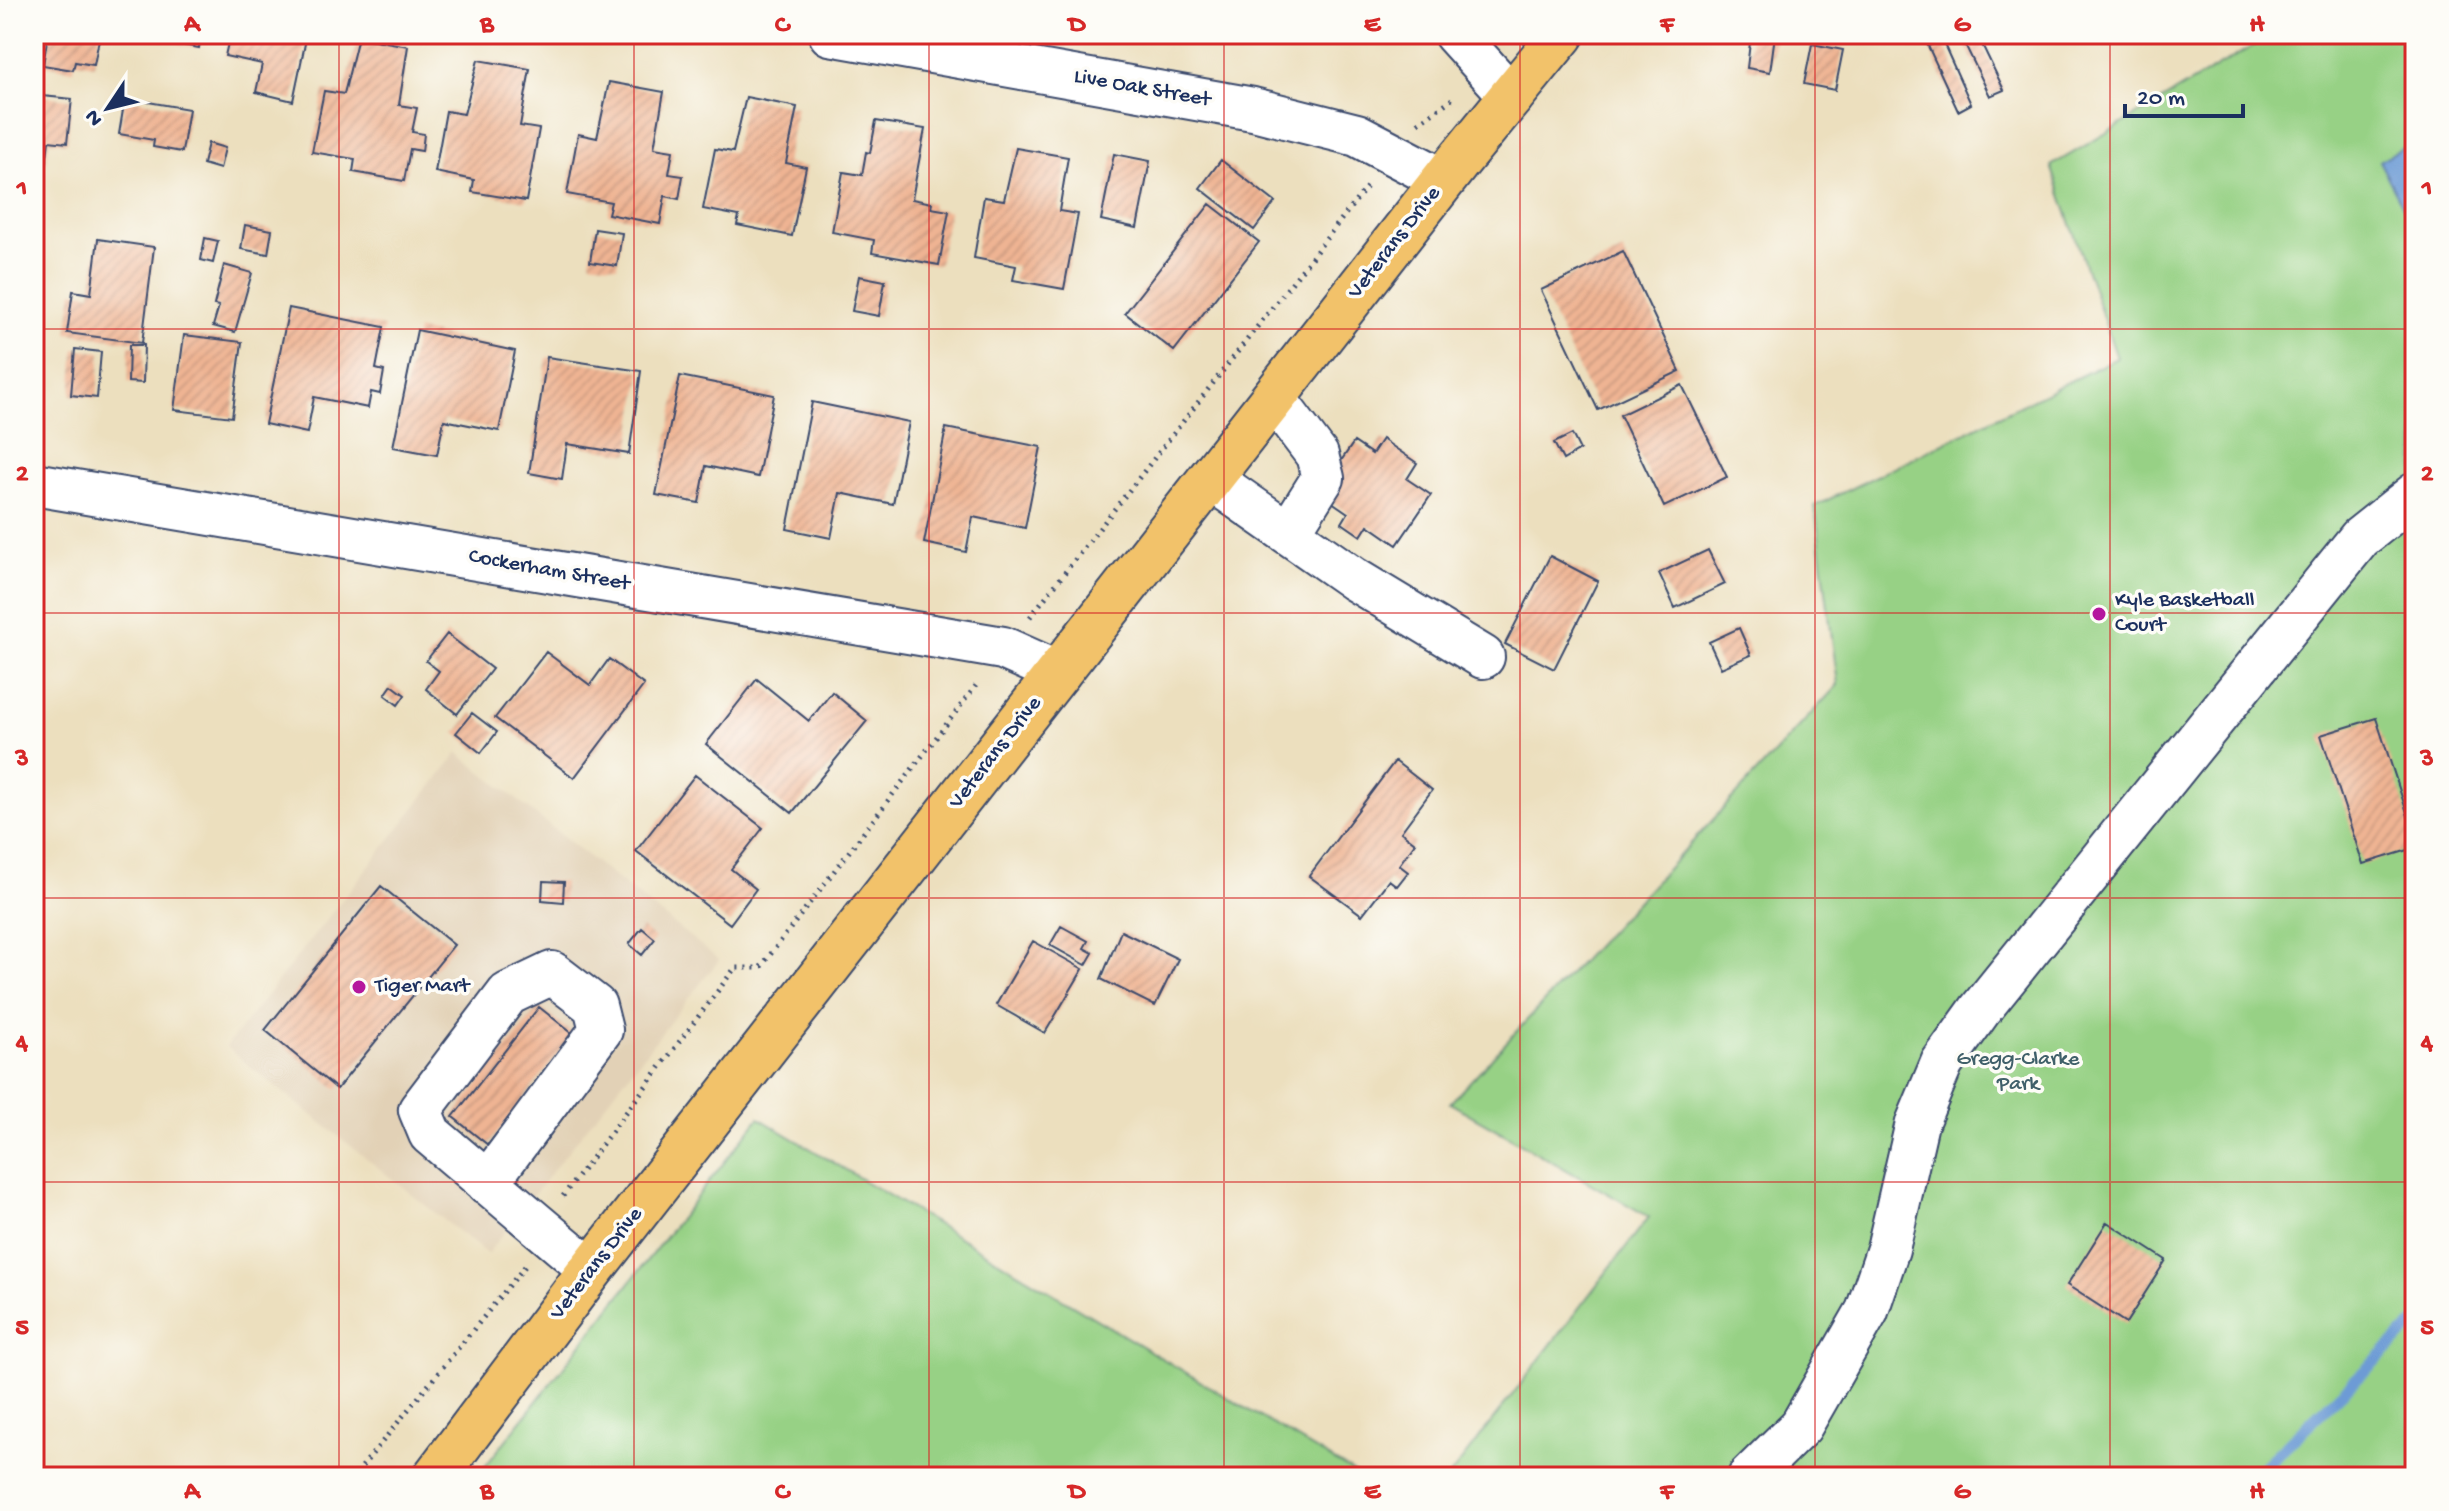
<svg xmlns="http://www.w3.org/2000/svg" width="2449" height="1511" font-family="'Gochi Hand',sans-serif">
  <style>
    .built { fill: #e2d1b6 }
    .park { fill: #97d185; stroke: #598072; stroke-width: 2 }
    .water { fill: #6d9bd5; stroke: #44659a; stroke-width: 2 }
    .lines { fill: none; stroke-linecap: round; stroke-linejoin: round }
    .stream { stroke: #6d9bd5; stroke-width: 12 }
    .building { fill: url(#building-hatch) }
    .minor-casing { stroke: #3a496c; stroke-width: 46 }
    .major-casing { stroke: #3a496c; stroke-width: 48 }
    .path { stroke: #3a496c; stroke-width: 5; stroke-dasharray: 2 6; stroke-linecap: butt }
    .minor { stroke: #fff; stroke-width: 42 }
    .major { stroke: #f2c26a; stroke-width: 44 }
    .grid { fill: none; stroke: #d62828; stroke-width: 2; stroke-opacity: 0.55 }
    .poi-dot { fill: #b5179e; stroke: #fdfcf7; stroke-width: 3 }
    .labels { text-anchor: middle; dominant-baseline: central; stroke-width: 7; stroke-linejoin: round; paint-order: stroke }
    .street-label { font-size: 22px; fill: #1b2f5e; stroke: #fdfcf7 }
    .poi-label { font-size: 22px; fill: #1b2f5e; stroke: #fdfcf7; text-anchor: start }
    .park-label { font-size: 22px; fill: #40606a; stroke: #fdfcf7 }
    .neatline { fill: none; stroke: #d62828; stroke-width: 3 }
    .grid-label { font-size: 26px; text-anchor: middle; font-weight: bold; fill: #d62828 }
  </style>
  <defs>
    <pattern id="building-hatch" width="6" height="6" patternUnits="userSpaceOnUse" patternTransform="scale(2)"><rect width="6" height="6" fill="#efb493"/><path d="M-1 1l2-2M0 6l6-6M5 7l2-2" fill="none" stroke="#cc9b81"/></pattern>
  </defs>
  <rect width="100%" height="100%" fill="#fdfcf7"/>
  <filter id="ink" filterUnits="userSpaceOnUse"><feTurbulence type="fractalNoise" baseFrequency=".0125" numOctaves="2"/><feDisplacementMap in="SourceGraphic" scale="16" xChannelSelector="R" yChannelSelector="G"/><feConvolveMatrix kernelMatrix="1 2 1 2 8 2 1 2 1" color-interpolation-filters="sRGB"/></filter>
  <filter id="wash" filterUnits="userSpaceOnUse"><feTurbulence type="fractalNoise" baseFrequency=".006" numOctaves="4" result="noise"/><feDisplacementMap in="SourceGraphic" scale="32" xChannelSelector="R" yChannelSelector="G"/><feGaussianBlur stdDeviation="1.8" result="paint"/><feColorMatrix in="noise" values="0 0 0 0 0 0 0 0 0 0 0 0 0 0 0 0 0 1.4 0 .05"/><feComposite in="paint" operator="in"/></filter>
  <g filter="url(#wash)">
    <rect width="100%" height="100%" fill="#ecdfbe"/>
    <path class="built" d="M458,753l261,207 -232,294 -261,-207z"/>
    <path class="park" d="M2273,34h142v1443h-966l200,-260 -199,-114 388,-418 -23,-179 302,-148 -66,-192z
      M759,1118l602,359h-884z"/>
    <path class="water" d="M2415,141v88l-36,-68z"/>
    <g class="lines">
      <path class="stream" d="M2253,1477l162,-154"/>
    </g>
    <g id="blocks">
      <path class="building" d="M48,34h52l-6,31 -19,-3 -2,8 -30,-5z
        M128,34h73l-2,14z
        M230,34h77l-14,67 -37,-9 6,-28 -37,-8z
        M1751,34l24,1 -5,37 -23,-4z
        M1960,34h17l27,56 -14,6z
        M358,37l50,9 -9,59 18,3 -5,24 12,2 -2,17 -12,-2 -6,32 -51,-9 2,-13 -43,-7 12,-61 20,3z
        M1942,40l29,64 -13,7 -30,-65z
        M1812,44l31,6 -8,40 -31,-6z
        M478,60l52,9 -10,57 19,3 -13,72 -54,-9 2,-12 -39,-8 11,-61 18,3z
        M609,82l55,10 -10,56 19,3 -4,23 14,2 -4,23 -14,-3 -5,28 -52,-10 3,-12 -44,-8 11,-60 19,4z
        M42,96l30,3 -5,44 -18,-2 -3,23 -12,-2v-47l5,1z
        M746,97l51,10 -11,56 20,4 -14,69 -55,-11 2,-9 -36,-7 12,-60 18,3z
        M125,98l64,11 -7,43 -29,-5 1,-7 -35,-6z
        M876,121l49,8 -13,70 20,4 -1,5 18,3 -10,54 -67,-12 2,-13 -42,-8 11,-60 19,3 4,-23 4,1z
        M208,143l17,5 -5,21 -17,-5z
        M1016,148l52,9 -9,54 19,3 -14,75 -51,-9 3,-14 -42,-8 10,-61 20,3z
        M1114,154l36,7 -13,67 -36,-8z
        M1221,160l54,42 -21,28 -54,-42z
        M1210,204l49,38 -85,109 -49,-38z
        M245,225l27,5 -4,24 -27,-5z
        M595,229l27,4 -5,33 -27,-4z
        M205,238l13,3 -5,22 -12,-3z
        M98,239l56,8 -12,96 -75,-10 6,-42 18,3z
        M1623,251l57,120 -82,39 -57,-120z
        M224,265l28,8 -17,59 -22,-6 6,-20 -5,-1z
        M859,276l26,5 -6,35 -27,-5z
        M289,308l95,19 -8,42 8,2 -4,23 -9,-2 -3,16 -54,-11 -7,36 -42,-9z
        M417,330l98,21 -16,80 -55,-11 -7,35 -44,-8z
        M184,335l58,7 -10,75 -58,-7z
        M129,345h15l-1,38 -15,-1z
        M75,349l26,3 -4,46 -26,-3z
        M547,357l94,14 -12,83 -62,-10 -5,35 -33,-6z
        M680,376l94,19 -16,82 -52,-11 -7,37 -43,-8z
        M1682,385l45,92 -63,30 -44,-92z
        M812,402l97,20 -16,82 -53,-11 -9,45 -44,-9z
        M946,428l95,19 -16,81 -52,-11 -7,35 -42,-9z
        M1572,434l8,16 -17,10 -9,-17z
        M1382,439l35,24 -10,16 24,16 -34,50 -29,-20 -7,11 -19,-13 6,-10 -29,-20 35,-51 18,12z
        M1708,550l17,34 -50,24 -16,-35z
        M1550,556l48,25 -44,88 -49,-25z
        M1739,628l12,27 -30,13 -12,-26z
        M447,634l45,35 -35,45 -31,-25 13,-18 -13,-10z
        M546,652l44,33 19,-26 35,26 -70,93 -79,-60z
        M757,679l52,42 23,-29 35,29 -75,92 -86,-69z
        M392,685l13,10 -7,10 -13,-10z
        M472,713l25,19 -16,21 -25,-20z
        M2376,718l39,119v11l-52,16 -42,-129z
        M1395,761l37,29 -31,42 14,11 -16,22 9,7 -11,14 -8,-6 -27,35 -53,-39z
        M695,775l68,53 -32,41 25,20 -26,35 -94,-73z
        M543,881l21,1 -1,20 -21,-2z
        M381,886l73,59 -117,144 -72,-59z
        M1061,926l27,15 -4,7 9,5 -7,12 -36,-20z
        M642,928l13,11 -13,16 -13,-11z
        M1121,931l57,28 -23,47 -54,-27z
        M1033,941l50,28 -38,64 -49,-28z
        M539,1007l34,27 -85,111 -35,-28z
        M2107,1222l59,38 -40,63 -59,-38z"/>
    </g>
  </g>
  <g filter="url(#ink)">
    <use href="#blocks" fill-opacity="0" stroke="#3a496c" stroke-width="2"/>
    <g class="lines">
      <g class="minor-casing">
        <path id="minor" d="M830,34l423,75 104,26 86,45
          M1455,34l57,63
          M1274,398l43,57 6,23 -34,54
          M1211,479l143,100 129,78
          M34,484l969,164 56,25
          M487,1183l114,-153 -6,-24 -43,-33 -44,21 -88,116 10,24 161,136
          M1749,1477l52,-51 66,-115 21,-62 29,-126 25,-60 38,-53 380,-472 55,-44"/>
      </g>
      <g class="major-casing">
        <path id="major" d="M435,1477l156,-207 869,-1111 102,-125"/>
      </g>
      <path class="path" d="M1418,123l34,-24
        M1030,617l339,-433
        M563,1196l172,-228h25l218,-285
        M370,1477l-10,-8 166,-204"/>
      <use href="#minor" class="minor"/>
      <use href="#major" class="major"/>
    </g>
  </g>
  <path class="grid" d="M339,34v1443M634,34v1443M929,34v1443M1224,34v1443M1520,34v1443M1815,34v1443M2110,34v1443M34,329h2381M34,613h2381M34,898h2381M34,1182h2381"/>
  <g class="poi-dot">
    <circle cx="2099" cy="614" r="8"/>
    <circle cx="359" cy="987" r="8"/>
  </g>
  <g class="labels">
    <g class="street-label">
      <text transform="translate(1142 89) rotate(10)">Live Oak Street</text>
      <text transform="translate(1395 243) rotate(-52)">Veterans Drive</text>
      <text transform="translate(549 571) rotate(10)">Cockerham Street</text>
      <text transform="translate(996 753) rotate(-52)">Veterans Drive</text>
      <text transform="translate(597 1264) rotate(-52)">Veterans Drive</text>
    </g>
    <g class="poi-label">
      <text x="2115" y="601">Kyle Basketball<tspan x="2115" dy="25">Court</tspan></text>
      <text x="375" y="987">Tiger Mart</text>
    </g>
    <g class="park-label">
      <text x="2018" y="1060">Gregg-Clarke<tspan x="2018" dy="25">Park</tspan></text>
    </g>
  </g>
  <rect width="2449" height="1511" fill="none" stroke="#fdfcf7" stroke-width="88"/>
  <g transform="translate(108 108) rotate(235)" stroke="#fdfcf7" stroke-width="6" paint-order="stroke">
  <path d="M0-6L14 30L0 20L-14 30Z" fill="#1b2f5e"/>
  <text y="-12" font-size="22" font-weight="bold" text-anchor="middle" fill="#1b2f5e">N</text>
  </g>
  <path d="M2125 104v12h118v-12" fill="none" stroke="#1b2f5e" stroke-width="4"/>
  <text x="2137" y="104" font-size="24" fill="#1b2f5e" stroke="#fdfcf7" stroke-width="6" paint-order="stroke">20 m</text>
  <rect x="44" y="44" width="2361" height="1423" class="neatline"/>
  <g class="grid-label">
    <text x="192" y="31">A</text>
    <text x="487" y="31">B</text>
    <text x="782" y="31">C</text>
    <text x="1077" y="31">D</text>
    <text x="1372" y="31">E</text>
    <text x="1667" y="31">F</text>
    <text x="1962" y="31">G</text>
    <text x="2257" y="31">H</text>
    <text x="22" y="195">1</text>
    <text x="2427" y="195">1</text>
    <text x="22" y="480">2</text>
    <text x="2427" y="480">2</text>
    <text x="22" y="765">3</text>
    <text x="2427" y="765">3</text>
    <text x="22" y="1049">4</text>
    <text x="2427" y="1049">4</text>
    <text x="22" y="1334">5</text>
    <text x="2427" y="1334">5</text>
    <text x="192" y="1498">A</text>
    <text x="487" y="1498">B</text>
    <text x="782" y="1498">C</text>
    <text x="1077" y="1498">D</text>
    <text x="1372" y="1498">E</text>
    <text x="1667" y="1498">F</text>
    <text x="1962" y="1498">G</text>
    <text x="2257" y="1498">H</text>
  </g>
</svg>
